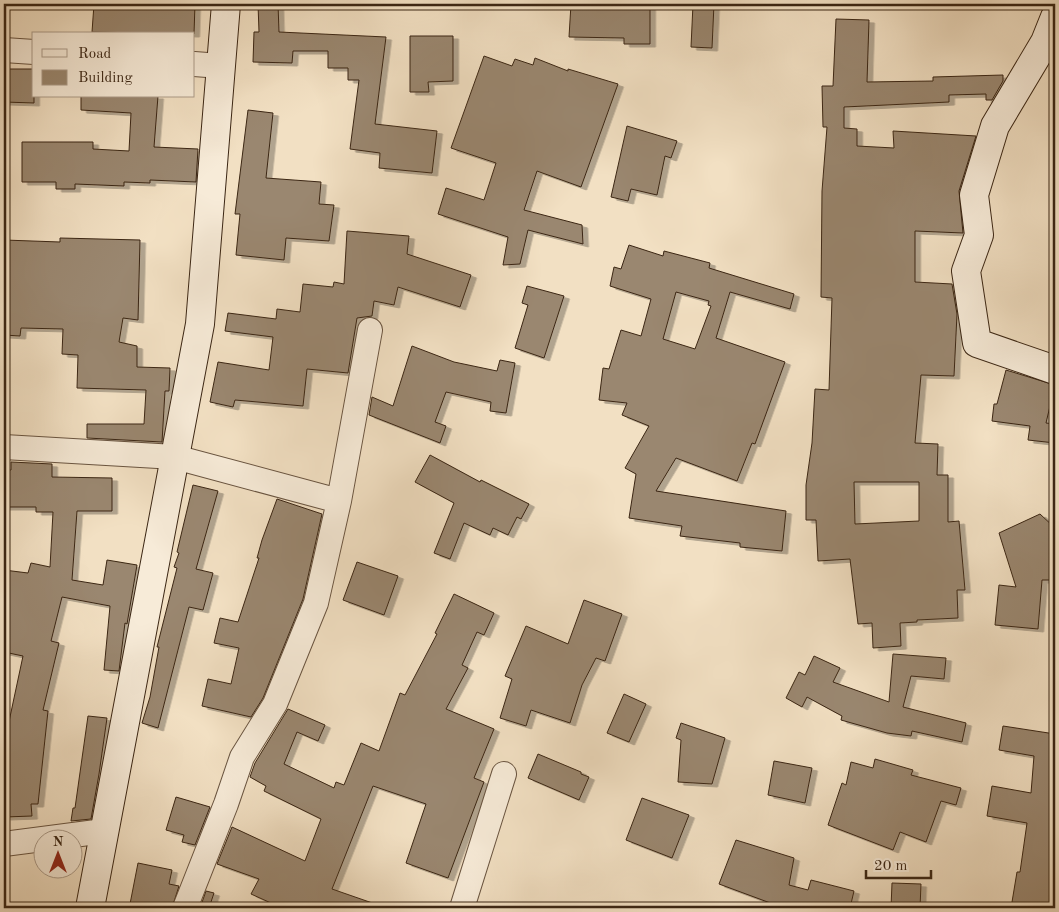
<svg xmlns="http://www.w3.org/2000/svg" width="1059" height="912" font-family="'Old Standard TT',serif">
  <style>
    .building { fill: #9a876f; stroke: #3b2614; fill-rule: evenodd; filter: url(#shadow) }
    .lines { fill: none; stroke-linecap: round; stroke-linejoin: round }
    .street-casing { stroke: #695440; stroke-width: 26 }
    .secondary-casing { stroke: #3b2614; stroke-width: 30 }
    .street { stroke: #f7ebd8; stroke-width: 24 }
    .secondary { stroke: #f7ebd8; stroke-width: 28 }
  </style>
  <defs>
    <filter id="shadow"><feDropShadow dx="5.5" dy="3" stdDeviation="0" flood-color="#0004"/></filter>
  </defs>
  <rect width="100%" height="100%" fill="#f2e0c3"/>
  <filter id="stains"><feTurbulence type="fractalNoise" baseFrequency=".004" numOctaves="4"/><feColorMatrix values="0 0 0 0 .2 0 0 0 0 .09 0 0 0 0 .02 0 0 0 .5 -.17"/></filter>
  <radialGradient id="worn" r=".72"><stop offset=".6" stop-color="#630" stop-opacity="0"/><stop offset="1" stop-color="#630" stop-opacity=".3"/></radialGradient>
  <path class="building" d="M94,4h101l-1,30 -102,-2z
    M258,4h20l1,28 107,5 -11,87 62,7 -5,42 -53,-5 1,-15 -30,-4 9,-69h-11v-12h-20v-17h-35l-1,12 -39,-1 1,-30h5z
    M571,4h79v40h-26v-6l-55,-1z
    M693,4h21l-2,44 -21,-1z
    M836,19l33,1 -2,62 66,-1v-4l70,-2v6l-11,19h-6v-6l-37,1v7l-105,5v21l13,1v17l37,2 -1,-17 83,5 -17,55 4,42 -48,-2v51l37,2 5,30 -3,62 -33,-1 -6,68 23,1 -1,31h11v47l11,-1 6,69h-8l1,28 -41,2v2l-17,1 1,23 -28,2 -1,-25 -14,1 -8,-65 -32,2 -2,-41h-10v-35l6,-42 3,-54 14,1 3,-92 -11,-1 1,-106 5,-64h-4l-1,-41h11zM854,482h65v39l-64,3z
    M410,36h43v45l-25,1 1,10h-19z
    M484,56l28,10 3,-7 18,6 2,-7 33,13v-2l50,15 -37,103 -44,-16 -13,39 58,15 1,19 -55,-14 -8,34 -17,1 5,-28 -70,-23 8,-26 38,12 12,-37 -45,-15z
    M4,69h30v34l-30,-1z
    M81,96h77l-4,51 44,2 -2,33 -46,-2v3l-26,-1v4l-49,-2v5h-19v-7h-34v-40h71v7l36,2 2,-38 -50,-3z
    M248,110l25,3 -7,65 55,4 -2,22 15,1 -5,36 -43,-3 -2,22 -48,-5 4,-41h-5z
    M627,126l50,15 -6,17 -6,-2 -8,39 -26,-6 -3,12 -17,-4z
    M347,231l62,5 -2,18 64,21 -11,32 -62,-20 -4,18 -20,-4 -2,15 -15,2 -9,55 -41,-4 -4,37 -68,-6 -2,7 -23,-5 8,-40 51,8 4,-33 -48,-6 3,-18 48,6 1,-10 23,3 3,-28 30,3 1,-5 10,2z
    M60,238l80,2 -2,80 -15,-2 -4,24 18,4v21l33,1 -1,23h-4l-3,51 -75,-4v-14h57l2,-34 -69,-2 1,-33 -16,-1 1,-25 -42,-1 -1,8 -16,-1v-95l56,2z
    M629,245l34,11 1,-5 46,12 -1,5 85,26 -4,15 -60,-17 -14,46 69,24 -30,82 -3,-1 -15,38 -61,-23 -20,33 130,20 -4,40 -42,-4v-4l-60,-7 2,-10 -53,-8 7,-44 -11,-6 24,-42 -27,-11 5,-12 -28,-3 4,-32 6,1 12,-39 20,6 10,-37 -41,-13 4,-19 7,2zM676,292l33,9 -1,4 3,1 -16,43 -32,-10z
    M527,286l37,10 -20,62 -29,-10 13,-43 -6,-2z
    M412,346l42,16 43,9 3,-11 15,3 -9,50 -16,-2 1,-9 -45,-10 -11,30 11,4 -6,17 -71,-28 3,-18 21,9z
    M1006,370l49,15 -9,38 9,1v19l-27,-3 2,-14 -38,-5 2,-17h3z
    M430,455l50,27 1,-2 48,24 -8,15 -4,-2 -9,18 -15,-7 -3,7 -26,-12 -14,36 -16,-6 20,-50 -39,-21z
    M11,462l41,2v13l60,1v33h-35l-5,69 31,5 4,-25 30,5 -10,59 -2,-1 -6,48 -15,-1 6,-64 -48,-9 -11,44 8,2 -16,67 5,1 -10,93h-7l1,12 -27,1 -1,-86h3l16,-75 -19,-4v-82l24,3 3,-10 19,4 3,-55h-17v-5h-32v-37h7z
    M193,485l25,6 -22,78 17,4 -10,37 -14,-3 -31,121 -16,-5 8,-26 9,-50h-2l20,-79 -3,-1 5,-14 -2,-1z
    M277,499l45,15 -19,85 -40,99 -12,19 -49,-11 6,-27 23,5 8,-36 -25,-5 6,-25 18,4 21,-64h-2l5,-18z
    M1040,514l15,14v52h-13l-4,49 -43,-4 4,-40 17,2 -17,-54z
    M357,562l41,14 -14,39 -41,-15z
    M454,594l40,19 -10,22 -7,-3 -15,33 6,3 -22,41 48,20 -20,49 10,4 -36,96 -42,-15 20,-59 -53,-18 -41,103 49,17 -1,2h-98l-31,-14 8,-15 -42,-15 15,-37 73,34 16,-42 -57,-28 2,-5 -16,-9 5,-14 33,-54 37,16 -7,16 -21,-9 -13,32 50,24 2,-6 8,3 17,-42 18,8 21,-58 5,2 32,-61 -2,-1z
    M584,600l38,14 -17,47 -9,-3 -14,27 -12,38 -39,-13 -5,16 -26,-8 12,-39 -7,-3 21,-50 42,18z
    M893,654l53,4 -2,21 -33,-3 -8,31 63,16 -4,19 -50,-11 -1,5 -24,-3 -46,-13 1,-4 -35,-19 -5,10 -16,-9 13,-26 6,3 9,-19 26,12 -7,14 56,20z
    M624,694l22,10 -17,38 -22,-9z
    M88,716l19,2 -8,56 -8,45 -20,2 2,-13h2z
    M681,723l44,15 -13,46 -34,-2 3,-42 -5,-2z
    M1003,726l52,8v174h-44l6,-36h3l7,-49 -40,-7 5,-30 39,7 3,-37 -35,-6z
    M538,754l43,18v2l8,3 -10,23 -51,-22z
    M875,759l38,11 -2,5 50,13 -5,17 -15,-4 -15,41 -26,-10 -7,18 -65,-25 14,-42 4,2 5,-23 22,6z
    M774,761l38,7 -7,35 -37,-8z
    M176,797l34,10 -15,38 -13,-3 2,-7 -18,-5z
    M642,798l47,17 -17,43 -46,-18z
    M736,840l58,18 -5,27 19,5 3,-10 43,11 -4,17h-79l2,-4 -54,-20z
    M138,863l34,7 -3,14 10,2 -7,22h-23l-19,-4z
    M892,883l29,1 -1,24h-29z
    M206,891l8,2 -5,15h-9z"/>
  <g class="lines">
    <g class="street-casing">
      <path id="street" d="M4,50l30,2
        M194,64l27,2
        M4,447l171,10 164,44
        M4,844l100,-13
        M185,908l41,-104 16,-47 33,-53 41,-101 23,-102 31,-171
        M462,908l42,-134"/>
    </g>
    <g class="secondary-casing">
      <path id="secondary" d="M1055,17l-10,25 -50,84 -21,69 5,40 -13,36 11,72 78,27
        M90,908l110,-584 26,-320"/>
    </g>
    <use href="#street" class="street"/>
    <use href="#secondary" class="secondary"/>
  </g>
  <rect width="1059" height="912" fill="none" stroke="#f2e0c3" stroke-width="20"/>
  <rect x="5" y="5" width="1049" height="902" fill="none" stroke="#3b2614" stroke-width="2.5"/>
  <rect x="10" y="10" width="1039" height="892" fill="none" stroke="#3b2614"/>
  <rect x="32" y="32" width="162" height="65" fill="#f7ebd8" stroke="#ac9c8a"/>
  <rect x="42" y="49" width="25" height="8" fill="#f7ebd8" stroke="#ac9c8a"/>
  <text x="78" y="58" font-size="15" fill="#3b2614">Road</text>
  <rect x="42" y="70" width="25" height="15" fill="#9a876f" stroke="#ac9c8a"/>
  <text x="78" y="82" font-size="15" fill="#3b2614">Building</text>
  <g transform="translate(58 854)"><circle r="24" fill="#f7ebd8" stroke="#ac9c8a"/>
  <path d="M0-4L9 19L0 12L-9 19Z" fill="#8f2418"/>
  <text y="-8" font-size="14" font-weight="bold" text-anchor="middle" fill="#3b2614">N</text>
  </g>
  <path d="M866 870v8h65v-8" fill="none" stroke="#3b2614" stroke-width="2.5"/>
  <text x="874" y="870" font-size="15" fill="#3b2614" stroke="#f7ebd8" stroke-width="4" paint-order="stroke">20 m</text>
  <rect width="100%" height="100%" filter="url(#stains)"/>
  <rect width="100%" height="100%" fill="url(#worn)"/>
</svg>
